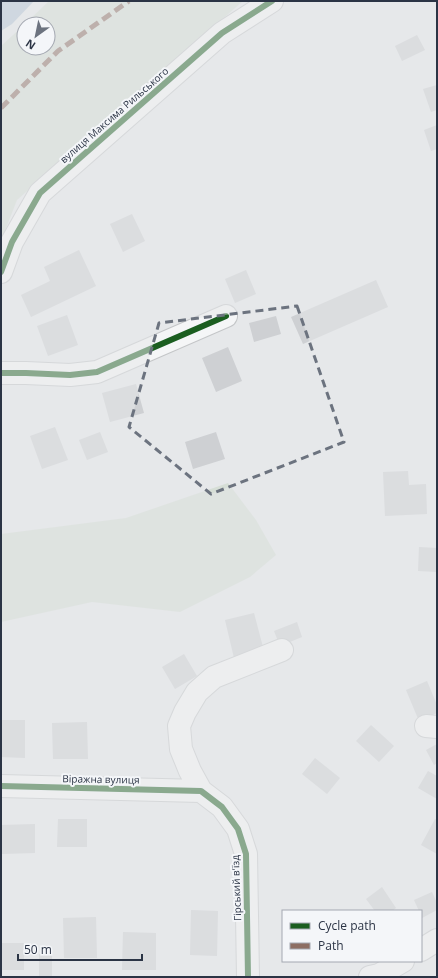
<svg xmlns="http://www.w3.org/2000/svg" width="438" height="978" font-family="'Open Sans',sans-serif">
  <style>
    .green { fill: #d6ded6 }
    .water { fill: #b4c4d5 }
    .building { fill: #ced0d3 }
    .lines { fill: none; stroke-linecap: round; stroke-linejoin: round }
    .minor-casing { stroke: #c4c6c8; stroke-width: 24 }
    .minor { stroke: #f5f6f7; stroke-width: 22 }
    .quiet { stroke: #8d6e63; stroke-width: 5; stroke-dasharray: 10 5; stroke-linecap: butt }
    .cycleway-casing { stroke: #f4f6f9; stroke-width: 8 }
    .cycleway { stroke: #1b5e20; stroke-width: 6 }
    .marked { fill: none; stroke: #6c737f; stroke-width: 3; stroke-dasharray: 8 5; stroke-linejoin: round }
    .labels { text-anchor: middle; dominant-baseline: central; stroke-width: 4; stroke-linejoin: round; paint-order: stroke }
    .street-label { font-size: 10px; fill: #2b3445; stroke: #f4f6f9 }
  </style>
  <rect width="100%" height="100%" fill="#e6e8ea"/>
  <path class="green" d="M49,1h194l-226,199 -16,41v-195l23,-21v23h24v-24h-23z
    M228,483l28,37 20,35 -26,22 -70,35 -88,-10 -91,20v-88l125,-16z"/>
  <path class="water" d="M1,1h33l-22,23 -11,7z"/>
  <path class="building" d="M417,35l8,15 -23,11 -7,-15z
    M437,85v25l-6,2 -8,-23z
    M437,125v24l-6,2 -7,-21z
    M132,214l13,27 -22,11 -13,-28z
    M79,250l17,36 -65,31 -10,-22 29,-14 -6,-14z
    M246,270l10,24 -21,9 -10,-24z
    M376,280l12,27 -85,37 -12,-27z
    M67,315l11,30 -30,11 -11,-30z
    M276,316l5,18 -27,8 -5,-19z
    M228,347l14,34 -26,11 -14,-34z
    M136,384l8,29 -34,9 -8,-29z
    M55,427l13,33 -26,9 -12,-33z
    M100,432l8,20 -21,8 -8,-20z
    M216,432l9,27 -32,10 -8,-27z
    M408,471l1,14 17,-1 1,30 -42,2 -2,-44z
    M419,547l18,1v24l-19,-1z
    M254,613l10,38 -30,7 -9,-38z
    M297,622l5,15 -22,9 -6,-15z
    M184,654l13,22 -22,13 -13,-22z
    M427,681l10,24v8l-18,8 -13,-31z
    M1,720h24v38l-24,-1z
    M87,722l1,37h-35l-1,-36z
    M371,725l23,21 -15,16 -23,-21z
    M437,744v19l-3,2 -8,-15z
    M315,758l25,20 -13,16 -25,-20z
    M428,771l9,5v23l-19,-11z
    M58,819h29v28h-30z
    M435,819l2,1v34l-16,-9z
    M35,824v29l-33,1 -1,-29z
    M382,887l14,21 -4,3h-17l-9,-12z
    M432,892l5,11v7l-15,8 -1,-7h-2l-5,-11z
    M191,910l27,1 -1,45 -27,-1z
    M96,917l1,41h-33l-1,-40z
    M123,932l33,1v37h-34z
    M1,943h23v27h-23z
    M39,954h13v23h-13z"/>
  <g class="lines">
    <g class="minor-casing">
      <path id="minor" d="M1,272l11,-30 28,-49 182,-160 50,-32
        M1,373h25l44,2 27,-3 129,-56
        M426,726l11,1
        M1,786l200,5
        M421,950l16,-10
        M248,977l-2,-123 -8,-25 -16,-22 -21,-16 -11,-20 -9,-22 -2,-23 6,-14 12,-20 17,-15 68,-27
        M370,977l9,-2 24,-14"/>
    </g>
    <use href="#minor" class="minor"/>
    <path class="quiet" d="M1,108l57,-57 71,-50"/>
    <g class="cycleway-casing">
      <path id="cycleway" d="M1,272l11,-30 28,-49 182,-160 50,-32
        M1,373h25l44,2 27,-3 129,-56
        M1,786l200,5 21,16 16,22 8,25 2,123"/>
    </g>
    <use href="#cycleway" class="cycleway"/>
  </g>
  <path d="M0 0H438V978H0ZM297,306l47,136 -133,52 -82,-67 30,-104z" fill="#e6e8ea" fill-opacity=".55" fill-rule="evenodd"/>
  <path class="marked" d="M297,306l47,136 -133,52 -82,-67 30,-104z"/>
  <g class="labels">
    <g class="street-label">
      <text transform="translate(114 115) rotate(-41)">вулиця Максима Рильського</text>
      <text transform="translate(101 779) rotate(1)">Віражна вулиця</text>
      <text transform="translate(236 888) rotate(-92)">Гірський в'їзд</text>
    </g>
  </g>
  <rect width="438" height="978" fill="none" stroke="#2b3445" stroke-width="4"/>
  <rect x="282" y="910" width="140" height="52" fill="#f4f6f9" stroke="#a4a8b1"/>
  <rect x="290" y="923" width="20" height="6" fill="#1b5e20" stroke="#a4a8b1"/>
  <text x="318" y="930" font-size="12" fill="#2b3445">Cycle path</text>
  <rect x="290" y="943" width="20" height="6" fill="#8d6e63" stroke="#a4a8b1"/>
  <text x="318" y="950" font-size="12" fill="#2b3445">Path</text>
  <g transform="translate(36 36) rotate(213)"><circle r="19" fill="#f4f6f9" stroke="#a4a8b1"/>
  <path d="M0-3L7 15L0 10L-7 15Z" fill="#6c737f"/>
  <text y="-6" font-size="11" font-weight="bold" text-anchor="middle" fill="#2b3445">N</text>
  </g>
  <path d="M18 954v6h124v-6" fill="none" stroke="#2b3445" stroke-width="2"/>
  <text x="24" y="954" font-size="12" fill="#2b3445" stroke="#f4f6f9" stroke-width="3" paint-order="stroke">50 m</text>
</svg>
